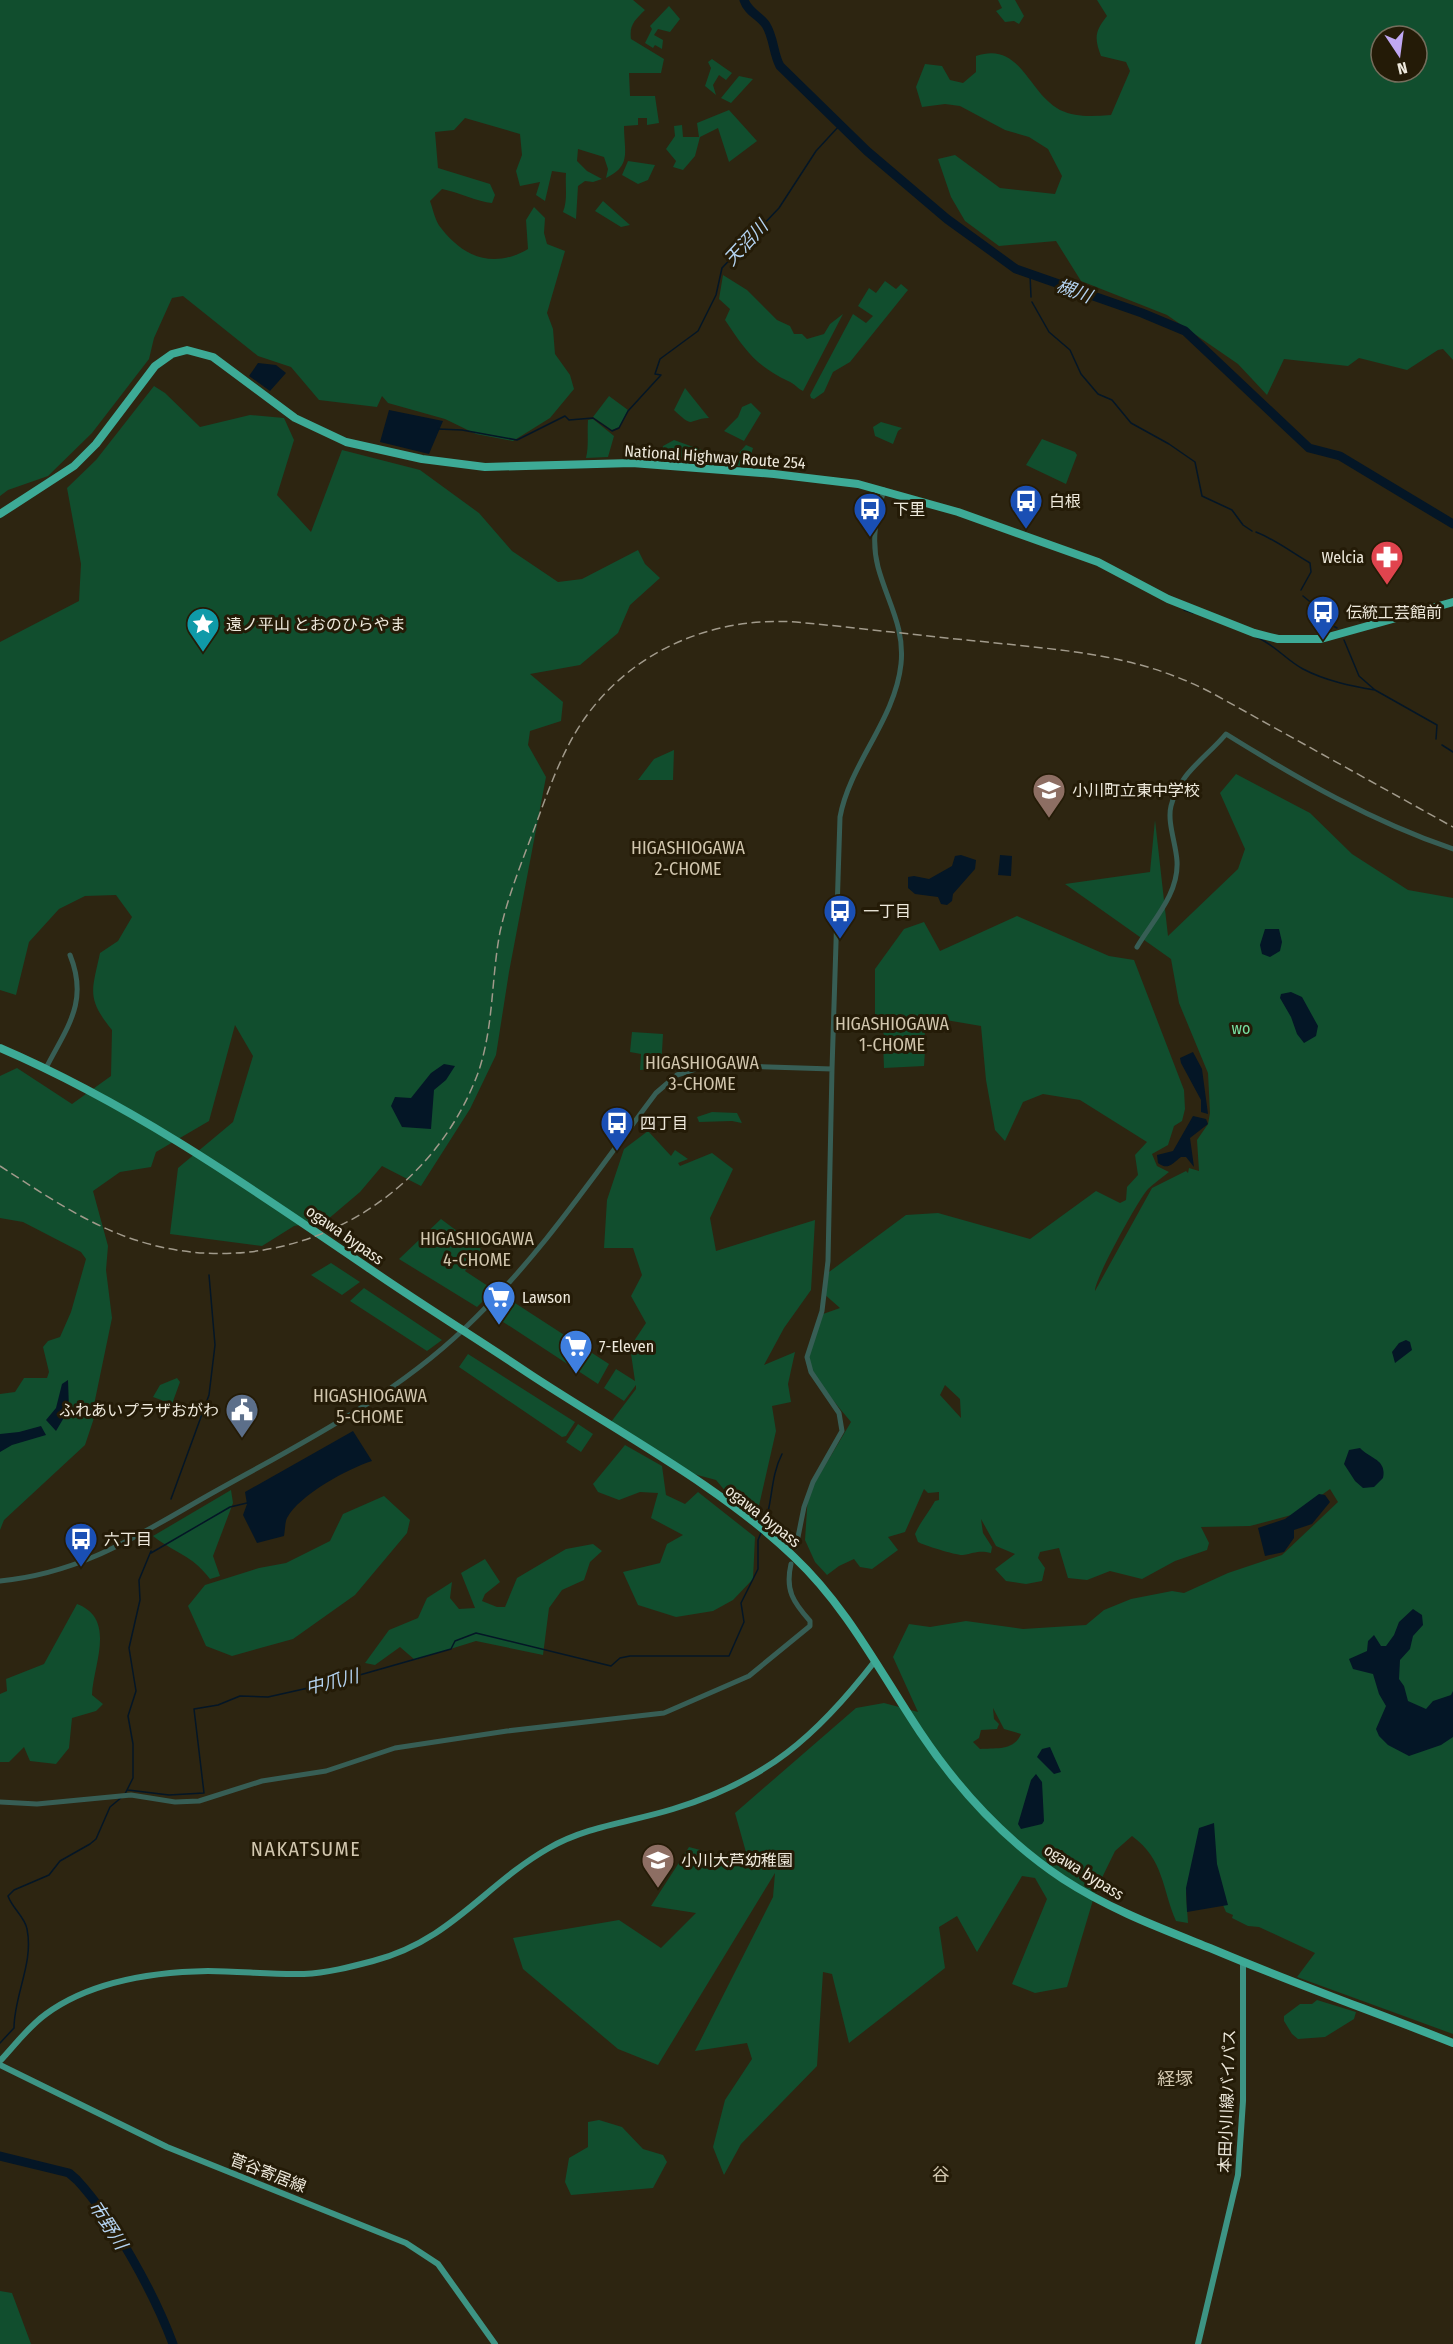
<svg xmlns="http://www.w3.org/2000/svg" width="1453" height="2344" font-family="'Fira Sans Condensed','Noto Sans JP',sans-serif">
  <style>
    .green { fill: #114e2e; fill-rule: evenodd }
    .water { fill: #041626 }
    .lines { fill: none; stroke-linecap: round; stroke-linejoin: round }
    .stream { stroke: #041626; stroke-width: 1.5 }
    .river { stroke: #041626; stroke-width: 9 }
    .minor { stroke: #375e55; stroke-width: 5 }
    .major { stroke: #3d9484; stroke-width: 6 }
    .highway { stroke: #3daa96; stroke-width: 8 }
    .rail { stroke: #a19a8b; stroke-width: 1.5; stroke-dasharray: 9 4.5; stroke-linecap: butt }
    .labels { text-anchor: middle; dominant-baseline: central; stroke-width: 6; stroke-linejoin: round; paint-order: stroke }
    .street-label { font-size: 16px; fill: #eee9dc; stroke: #241b07 }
    .poi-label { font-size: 16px; fill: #eee9dc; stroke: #241b07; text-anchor: start }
    .park-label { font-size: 16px; fill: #78e0a2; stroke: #241b07 }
    .water-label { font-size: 18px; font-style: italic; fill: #b4d3f1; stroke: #241b07 }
    .neighbourhood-label { font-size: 18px; fill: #d1c6ae; stroke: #241b07 }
    .quarter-label { font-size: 20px; letter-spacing: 1.5px; fill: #d1c6ae; stroke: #241b07 }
  </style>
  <rect width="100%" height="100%" fill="#2d2511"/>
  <path class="green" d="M0,0h633l12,10c-10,10 -16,15 -14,29l33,20 -3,14h-32l1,23h25l4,27 -12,2v-7h-9v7l-14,1c0,25 8,40 -18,52l2,-9 -4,-12 -26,-8 -1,12 10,10 15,8 -9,3 -8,-1 -7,5 -2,33 -13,-7c5,-13 2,-25 3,-39l-14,-2 -7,30 -9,-6 4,-13 -20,4 -4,-15 6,-16 -2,-21 -55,-16 -11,12 -19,2 3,36 52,16 5,11 -3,8c-14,-1 -34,-11 -50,-14l-12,12c3,8 5,20 11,27 23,30 53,41 87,21l-2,-29 8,-13 11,11 -1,15 3,11 18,7 -18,62 6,16 2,25 15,21 4,14 -24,29 -37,23 -37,-7 -31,-15 -57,-16 -6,-7 -5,11 -58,-7 -28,-33 -33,-11 -75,-60 -11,2 -18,40 -5,21 -57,74 -44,43 -40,14 -8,6z
    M998,0h17l9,16 -5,8 -5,-3 -9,1 -9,-11 6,-3z
    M1097,0h356v360l-10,-11 -5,1 -31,20 -48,-12 -11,8 -64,-7 -17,36 -29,-31 -71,-49 -86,-34 -25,-40 -57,5 -34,-25 -14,-24 -13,-38 17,-4 45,33 55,6 7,-18 -14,-27 -19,-12 -24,-7 -45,-24 -15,-2 -23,3 -6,-20 9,-23 17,2 8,14 13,3 13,-11v-16c45,-15 51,36 84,54 17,8 34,6 51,5l19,-44 -4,-9 -25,-6c-7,-18 -6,-25 6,-40zM1381,36h36v36h-36z
    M669,6l11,13 -10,13 -12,-3 -4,6 9,5 -1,9 -7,-4 -2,3 -8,-5 7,-14 -2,-3z
    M712,59l20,14 -6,7 -7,-5 -6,10 3,10 -11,-9 6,-18 -3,-6z
    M739,76l14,3 -22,24 -10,-5z
    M729,110l28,31 -28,21 -11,-34 -18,9 -5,19 -12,14 -10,-3 3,-6 -10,-12 9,-13 -1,-10 8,-1 1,12h16l-2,-14z
    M628,161l27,4 -7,15 -10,4 -16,-9z
    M603,201l27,24 -9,2 -26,-16z
    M723,275l24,15 30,30 13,6 4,8h8l5,5 17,-5 6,-10 13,-10 -40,77c-5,-2 -9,-8 -15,-10 -33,-16 -43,-31 -63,-61l5,-11 -11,-10z
    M885,281l11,8 5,-5 7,6 -58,72 -17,10 -9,20 -10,7 -3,-1 -1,-3 43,-81 13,9 7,-7 -15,-10 11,-18 7,5z
    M154,386l11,7 35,34 50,-12 34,3 10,22 -17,55 34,37 31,-82 78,20 59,43 33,38 46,31 24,-3 56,-29 7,14 15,14 -30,27 -12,28 -38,32 -50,9 33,28 -2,19 -31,10 -2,14 18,32 -37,195 -13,83 -26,54 -49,77 -39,-20 -22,26 -33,28 -33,6 -32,20 -92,-12 8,-66 55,-46 20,-66 -18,-31 -26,96 -53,31 -5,15 -31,5 -27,19 15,55 -2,24 6,48 -17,82v15l-10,30 -81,75 -4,10v-136l15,-2 9,-14h23l2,-6 -6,-25 5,-6 12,-4 11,-25 15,-53 -5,-7 -58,-30 -23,-4v-142l17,-8 55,36 39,-28 1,-46c-26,-32 -20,-39 -12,-77l18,-12 14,-24 -16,-22 -31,1 -26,13 -30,33 -13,53 -16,-5v-348l79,-41 2,-37 -14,-76 29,-28z
    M685,388l24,30c-22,1 -14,12 -35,-8z
    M609,396l19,14 -9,17 -7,3 -19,-13z
    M751,403l10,10 -17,28 -20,-10 14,-14 4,-10z
    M593,419l21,17 -6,21 -22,1c3,-13 1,-24 2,-38z
    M881,422l21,6 -4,3 -5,13 -18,-8 -2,-9z
    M1042,439l33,13 2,3 -11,29 -40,-19z
    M674,440l33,12 4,11 -51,-5 3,-12z
    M746,445l7,3 -3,11h-8l-2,7 -12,-1z
    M674,750l-1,30h-35l16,-21z
    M1236,774l74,39 42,41 56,36 45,8v1136l-156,-57 18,-24 -56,-26 -11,-1 -16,-8 1,-3 -7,-3 -28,-64 -12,45 2,30 -12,-2c-14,-32 -12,-62 -44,-85l-17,15 -19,39 -29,97 -32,6 -23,-9 35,-85 -12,-21 -13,-2 -45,76 -20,-36 -18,11 6,41 -96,75 -17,-69 -9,-2 -6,94 -76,78 -17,31 -11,-28 12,-47 27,-41 -5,-16 -52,8 78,-154 2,-24 -117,192 -40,-16 -95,-80 -10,-31 106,-18 42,28 35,-35 -45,-7 38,-59 60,16 -14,-50 121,-105 28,-5 34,9 -25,-55 16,-33 21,3 36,-6 57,8 63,-4 18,-15 27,-11 41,-8 12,2 44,-20 54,-18 56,-53 -8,-13 -35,25 -45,12 -49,1 8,16 -2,7 -32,11 -33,18 -32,-8 -23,9 -19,-2 -9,-30 -19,4 -2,6 7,10 -3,13 -16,3 -20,-3 -11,-12 20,-15 -19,-8 -15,-27 2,14 9,14 -1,6c-12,-3 -16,0 -28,2 -5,1 -40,-10 -45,-13l-3,-8c5,-12 14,-22 20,-33l4,-1v-8l-11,1 -4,-4 -19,43 -17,5 10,13 -26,19 -12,-2 -6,-8 -15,7 -12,9 -12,-13 -10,-22 3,-46 43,-72c-10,-13 -42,-47 -42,-63 -1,-16 8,-31 14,-45l17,-6 -17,-15 6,-21 77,-57 32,-2 92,26 66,-48 24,12 6,-3 1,-13 11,-12 -3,-20 12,-13 -67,-42 -37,-6 -20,8 -18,39 -10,-11 -9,-50 -5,-54 -41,-7 -15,12 -1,17 -16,1 -21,-8 -12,-25v-47l29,-40 20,-7 16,29 77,-35 92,40 25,4 50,130 1,19 -3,12 -8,5 -6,19 -16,9 5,12 12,6c-7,6 -15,11 -21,17 -10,11 -54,91 -53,102l57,-103 34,-17 2,2 1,-5 10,3 -2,-31 11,-16 2,-11 -2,-40 -29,-70 -8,-44 -106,-75 85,-12 5,-52 13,116 70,-67 7,-20 -25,-56zM945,1385l15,14 1,19 -21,-23zM993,1708l11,21 17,5c-7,17 -25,14 -41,15l-7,-7 6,-4 2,-8 16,-1 2,-5 -5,-5z
    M632,1032l31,2 -2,35 -21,1 1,-16 -11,-2z
    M883,1040l25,11 17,-1 -1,16 -40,2z
    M712,1112l25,1 5,10 -10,-2 -33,1 -2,-5z
    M648,1131l23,25 4,-6 13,9 -10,4 2,3 32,-13 21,16 -23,49 6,33 99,-31 -4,70 -27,38 -20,37 31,-13 -7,32 3,18 -19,4 4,25 -18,79 -21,-5 -21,-25 -26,-7 -79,-51 25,-33v-4l-12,16 -20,-13 12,-19 19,12 -5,-34 16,-24 -15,-27 11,-21 -9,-27h-29l3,-48 17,-51z
    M441,1219l40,30 -16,22 29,19 -17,17 -78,-48z
    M331,1263l29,19 -18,13 -31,-20z
    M364,1288l78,52 -15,11 -77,-50z
    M504,1296l105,68 -11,20 -110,-72z
    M468,1354l107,68 -9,14 -4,1 -103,-70z
    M177,1378l3,4 -8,22 -19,-7 7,-12z
    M578,1424l15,10 -12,18 -15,-10z
    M625,1445l37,21 4,29 19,9 13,-12 57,45 -2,42 -20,21 -20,11 -37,6 -38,-12 -15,-33 37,-9 7,-19 16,-9 -32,-17 7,-25 -18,-1 -21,8 -21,-8 -5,-8z
    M231,1490l2,13 -20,53 7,20 -10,3c-19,-25 -34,-25 -57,-43z
    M384,1496l26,24 -3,13 -52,62 -62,44 -61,17 -26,-10 -18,-40 17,-21 54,-17 27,-5 44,-22 13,-27z
    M593,1544l9,7 -12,11 -6,18 -22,10 -13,18 -6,47 -67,-14 -61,19 -15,-13 -25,18 -10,-2 24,-33 29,-12 9,-20 25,-16 -2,16 9,11 16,-1 -14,-35 24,-14 15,23 -15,12 -3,7 15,6h8l12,-29 49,-29z
    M77,1604c40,15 16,61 15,91l11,9 -7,7 -24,7 -3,30 -13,16 -26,-3 -6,-14 -15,15h-9v-68l7,-3 -1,-12 38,-15z
    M1317,2000l39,12 -2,7 -29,18 -27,2 -6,-5 -8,-13v-5l16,-12h12z
    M599,2120l23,7 21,22 20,6 4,7 -14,26 -82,7 -6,-13 4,-24 19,-11v-25z
    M0,2291l12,2 19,51h-31z"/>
  <path class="water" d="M258,363l18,2 10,8 -16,18 -21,-15z
    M389,410l54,11 -14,33 -49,-12z
    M961,855l15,5 -1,9 -22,25 -1,7 -5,4 -6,-1 -3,-7 -23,-3 -7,-6v-11l6,-1 15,3 23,-13 3,-10z
    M1000,855l12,1 -1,20 -13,-1z
    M1265,929h14l3,13 -2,9 -10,6 -8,-3 -2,-9z
    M1291,992l11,5 16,29 -2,10 -12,7 -7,-9 -6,-17 -11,-19 1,-4z
    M1193,1052l9,17 6,45 -7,-2v-12l-20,-37 -1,-5z
    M444,1064l11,2 -9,14 -12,10 -3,39 -29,-2 -11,-21 4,-9 16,1 20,-25z
    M1193,1116l13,3 2,5 -18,14 4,29 -8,-10h-5c-8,6 -13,14 -23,6l-1,-8 16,-4z
    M1406,1340l4,2 2,8 -17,13 -3,-11 7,-9z
    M68,1380l1,29 -13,22 -10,-11 10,-12 6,-24z
    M41,1426l5,9 -34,10 -12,7v-18l19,-2z
    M353,1431l19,30c-23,7 -73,34 -85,57 -2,4 -2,13 -3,18l-27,7 -14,-28 4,-11 -2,-12z
    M1360,1448c10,11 27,11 23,30l-9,9 -11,1 -8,-7 -11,-17 5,-14z
    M1319,1494l6,1 5,7 -18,22 -18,6v8l-10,14 -19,4 -7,-28 27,-9z
    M1413,1609l9,6 1,10 -10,11 -3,13 -10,11 -1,19 5,7 4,15 18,8 7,-8 18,-6 2,-4v46l-12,8 -32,11 -21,-11 -9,-9 -3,-7 10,-23 -7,-12 -6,-20 -20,-5 -4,-10 18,-8 1,-10 6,-6 7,11h5l8,-11 5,-13z
    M1050,1747l11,25 -7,2 -17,-17 5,-8z
    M1036,1774l6,8 2,39 -2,3 -21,5 -3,-5 13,-44z
    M1214,1823l3,41 11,41 -41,7 -1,-24 13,-60z"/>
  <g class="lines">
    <path class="stream" d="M1030,275l1,22
      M1032,302l17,30 21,18 11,24 17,20 14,6 19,23 38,21 26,18 7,34 30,14 11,15 9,6
      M438,429l24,1 55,10 48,-24 4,4 24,-2 19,13 7,-3 9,-17 33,-36 -6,-1 5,-15 38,-28 18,-36 6,-27 57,-60 37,-57 23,-25
      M1256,532c20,8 35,20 54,31l1,9 -10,18
      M1303,596l11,9 1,11 22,12
      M1184,610l9,3
      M1256,637c18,7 30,23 47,32 23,12 48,17 72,21
      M1344,640l15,36 16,14 62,35 -1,14
      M1442,745l11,7
      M171,1499l38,-104 6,-50 -6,-70
      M764,1526c9,-23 6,-49 18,-72
      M151,1553l79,-46 17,-4
      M128,1790l41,5 35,-2 -10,-84 24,-4 22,-9 28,1 67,-15 116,-33 4,-8 21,-8 135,33 9,-8 10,-2h99l15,-34 -3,-19 17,-34v-29l3,-7
      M125,1794l8,-16v-34l-5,-28 8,-25 -7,-43 11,-48 -1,-20 12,-29
      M0,2043l14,-15c0,-33 20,-65 13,-99 -2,-12 -15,-21 -19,-33l6,-6 35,-15 11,-14 30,-17 6,-5 14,-32 12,-10"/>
    <path class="river" d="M744,0c4,12 16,16 22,25 8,13 7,28 14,41l87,85 80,68 69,50 126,44 43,18 124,117 31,8 113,68
      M0,2156l69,17 8,7c37,40 77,113 96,164"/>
    <path class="minor" d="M1137,947c16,-27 42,-53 40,-86 -1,-17 -10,-39 -6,-55 8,-33 35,-48 55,-72 74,46 145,87 227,115
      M46,1068c21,-41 43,-66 24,-113
      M796,1547l8,-40 9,-25 29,-51 -3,-18 -28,-41 -4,-15 15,-46 6,-50 4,-192
      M0,1581c83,-8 138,-46 207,-85 89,-50 184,-97 258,-168 74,-70 130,-154 191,-235l21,-18 31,-10 124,4 8,-252c10,-54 55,-97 61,-153 4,-37 -14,-63 -23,-97 -7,-27 -2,-51 6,-77
      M0,1802l37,2 94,-9 44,7 24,-1 63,-20 64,-10 69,-23 112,-17 157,-18 85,-37 61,-50v-5c-17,-19 -25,-31 -19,-57"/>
    <path class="major" d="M0,2061c15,-16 28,-34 46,-47 45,-33 107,-42 162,-43 32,0 64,4 96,3 23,-1 46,-7 69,-13 79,-21 111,-76 176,-113 38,-22 82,-26 124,-39 93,-28 144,-73 202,-148
      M0,2065l167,82 239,96 32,21 57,80
      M1198,2344l40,-169 5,-74v-138"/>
    <path class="highway" d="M0,514l74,-48 22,-22 59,-78 17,-12 15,-4 26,7 82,61 51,24 76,17 63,8 147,-4 142,11 84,10 100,28 140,50 70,37 86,34 24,6h43l132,-37
      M0,1048c133,57 251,140 370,221 52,36 106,69 158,104 86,57 193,113 266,184 53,50 86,115 126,175 38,57 86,109 143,147 46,30 97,49 147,69 80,34 162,63 243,95"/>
    <path class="rail" d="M0,1166c45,29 91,61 142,76 139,42 286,-34 336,-169 16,-46 13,-94 22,-141 8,-37 23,-73 36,-108 11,-30 22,-61 38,-89 46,-79 132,-119 222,-113 64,6 127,14 191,20 82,9 150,12 225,51l241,134"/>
  </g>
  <defs>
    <g id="bus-pin" transform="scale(1.725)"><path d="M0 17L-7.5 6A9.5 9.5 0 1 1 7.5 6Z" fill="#1a4fb4" stroke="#241b07"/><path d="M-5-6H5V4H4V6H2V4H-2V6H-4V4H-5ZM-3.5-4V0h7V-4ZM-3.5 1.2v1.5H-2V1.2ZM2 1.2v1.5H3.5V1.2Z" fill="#fff"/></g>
    <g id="pharmacy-pin" transform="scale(1.725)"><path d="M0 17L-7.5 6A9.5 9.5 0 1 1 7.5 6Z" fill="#e0444e" stroke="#241b07"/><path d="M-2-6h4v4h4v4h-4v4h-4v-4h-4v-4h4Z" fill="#fff"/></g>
    <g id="sight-pin" transform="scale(1.725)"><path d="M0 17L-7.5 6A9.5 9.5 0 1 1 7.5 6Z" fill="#0f9aa8" stroke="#241b07"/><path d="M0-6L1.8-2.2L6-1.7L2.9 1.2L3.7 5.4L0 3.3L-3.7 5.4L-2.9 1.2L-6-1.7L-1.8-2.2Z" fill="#fff"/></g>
    <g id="school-pin" transform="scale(1.725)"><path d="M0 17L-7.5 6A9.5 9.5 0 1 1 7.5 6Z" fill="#8d6e63" stroke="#241b07"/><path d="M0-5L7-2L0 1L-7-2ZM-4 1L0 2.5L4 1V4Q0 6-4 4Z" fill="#fff"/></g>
    <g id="supermarket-pin" transform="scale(1.725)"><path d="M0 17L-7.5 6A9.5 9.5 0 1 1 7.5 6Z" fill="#3f7fe0" stroke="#241b07"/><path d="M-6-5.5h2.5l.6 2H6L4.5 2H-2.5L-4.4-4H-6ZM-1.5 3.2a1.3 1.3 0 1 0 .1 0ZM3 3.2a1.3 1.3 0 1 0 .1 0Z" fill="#fff"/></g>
    <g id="civic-pin" transform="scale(1.725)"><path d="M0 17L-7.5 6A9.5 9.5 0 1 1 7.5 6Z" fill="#5c6f8a" stroke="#241b07"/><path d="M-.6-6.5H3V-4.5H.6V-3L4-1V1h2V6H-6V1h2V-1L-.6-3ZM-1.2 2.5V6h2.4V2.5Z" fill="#fff"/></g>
  </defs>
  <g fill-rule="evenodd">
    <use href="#bus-pin" x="1026" y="501"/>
    <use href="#bus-pin" x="870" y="509"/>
    <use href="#pharmacy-pin" x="1387" y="557"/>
    <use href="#bus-pin" x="1323" y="612"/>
    <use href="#sight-pin" x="203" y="624"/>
    <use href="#school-pin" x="1049" y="790"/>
    <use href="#bus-pin" x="840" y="911"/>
    <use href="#bus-pin" x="617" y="1123"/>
    <use href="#supermarket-pin" x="499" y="1297"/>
    <use href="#supermarket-pin" x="576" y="1346"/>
    <use href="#civic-pin" x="242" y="1410"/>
    <use href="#bus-pin" x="81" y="1539"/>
    <use href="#school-pin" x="658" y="1860"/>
  </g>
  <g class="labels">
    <g class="street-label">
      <text transform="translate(715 457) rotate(4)">National Highway Route 254</text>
      <text transform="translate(345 1235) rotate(35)">ogawa bypass</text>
      <text transform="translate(763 1516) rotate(38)">ogawa bypass</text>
      <text transform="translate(1084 1872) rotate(32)">ogawa bypass</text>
      <text transform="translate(1227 2101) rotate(-88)">本田小川線バイパス</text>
      <text transform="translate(268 2173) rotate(21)">菅谷寄居線</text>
    </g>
    <g class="poi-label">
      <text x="1049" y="501">白根</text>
      <text x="893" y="509">下里</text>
      <text x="1364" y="557" text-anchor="end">Welcia</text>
      <text x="1346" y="612">伝統工芸館前</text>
      <text x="226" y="624">遠ノ平山 とおのひらやま</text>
      <text x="1072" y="790">小川町立東中学校</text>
      <text x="863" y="911">一丁目</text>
      <text x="640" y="1123">四丁目</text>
      <text x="522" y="1297">Lawson</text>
      <text x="599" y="1346">7-Eleven</text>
      <text x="219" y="1410" text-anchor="end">ふれあいプラザおがわ</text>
      <text x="104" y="1539">六丁目</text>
      <text x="681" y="1860">小川大芦幼稚園</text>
    </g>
    <g class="park-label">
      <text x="1241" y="1028">wo</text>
    </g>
    <g class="water-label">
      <text transform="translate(746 243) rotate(-47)">天沼川</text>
      <text transform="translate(1074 291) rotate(20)">槻川</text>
      <text transform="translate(332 1682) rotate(-14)">中爪川</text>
      <text transform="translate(108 2225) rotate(57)">市野川</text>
    </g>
    <g class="neighbourhood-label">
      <text x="688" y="848">HIGASHIOGAWA<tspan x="688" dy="21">2-CHOME</tspan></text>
      <text x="892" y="1024">HIGASHIOGAWA<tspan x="892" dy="21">1-CHOME</tspan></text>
      <text x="702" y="1063">HIGASHIOGAWA<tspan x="702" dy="21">3-CHOME</tspan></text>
      <text x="477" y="1239">HIGASHIOGAWA<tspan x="477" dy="21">4-CHOME</tspan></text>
      <text x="370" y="1396">HIGASHIOGAWA<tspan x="370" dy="21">5-CHOME</tspan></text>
      <text x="1175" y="2079">経塚</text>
      <text x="941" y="2175">谷</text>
    </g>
    <g class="quarter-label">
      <text x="306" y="1849">NAKATSUME</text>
    </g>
  </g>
  <g transform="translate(1399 54) rotate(167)"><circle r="28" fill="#241b07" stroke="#756d5c" stroke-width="1.5"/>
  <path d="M0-4.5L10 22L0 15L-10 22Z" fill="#c0a8f3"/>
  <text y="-9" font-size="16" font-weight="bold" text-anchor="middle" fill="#eee9dc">N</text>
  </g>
</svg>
